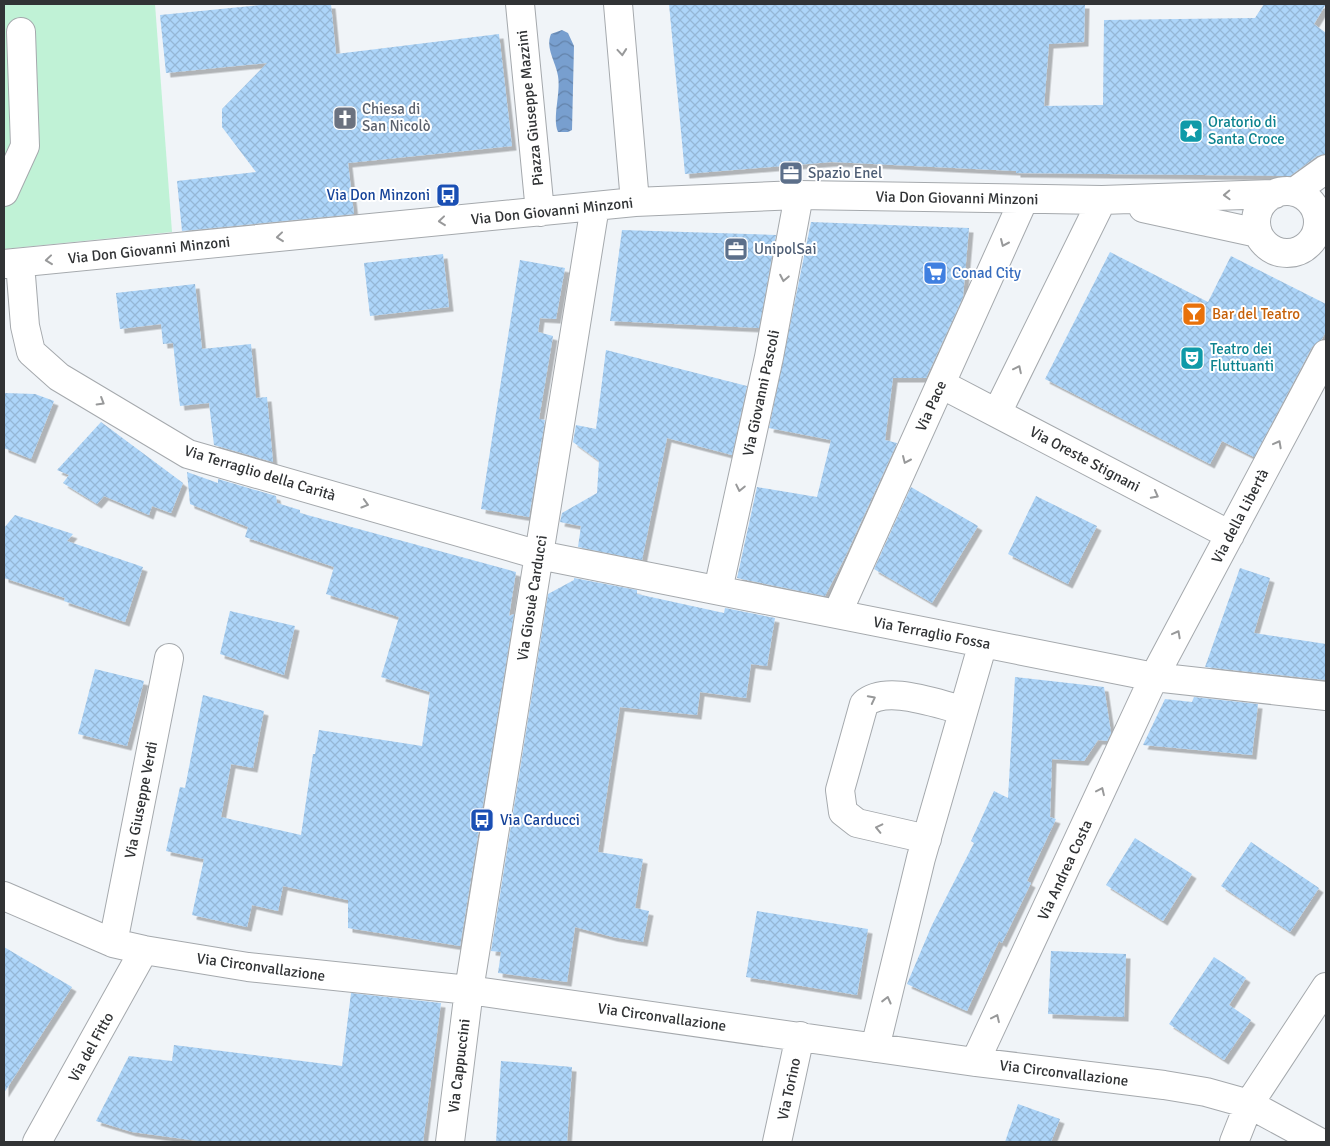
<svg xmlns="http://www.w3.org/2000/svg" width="1330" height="1146" font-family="Signika,sans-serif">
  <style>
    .park { fill: #c0f2d6 }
    .water { fill: url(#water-waves) }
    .building { fill: url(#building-cross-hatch); filter: url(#shadow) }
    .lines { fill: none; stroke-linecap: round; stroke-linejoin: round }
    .minor-casing { stroke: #a5a9ad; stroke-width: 30 }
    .minor { stroke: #fff; stroke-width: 28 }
    .oneway { stroke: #98999a }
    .labels { text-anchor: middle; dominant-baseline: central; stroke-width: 4; stroke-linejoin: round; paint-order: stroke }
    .street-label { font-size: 15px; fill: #313335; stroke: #fff }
    .worship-label { font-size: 15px; fill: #5b616d; stroke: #fff; text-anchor: start }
    .culture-label { font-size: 15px; fill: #0d838f; stroke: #fff; text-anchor: start }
    .service-label { font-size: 15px; fill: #4e5e75; stroke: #fff; text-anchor: start }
    .transit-label { font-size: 15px; fill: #164399; stroke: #fff; text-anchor: end }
    .shop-label { font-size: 15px; fill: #366cbe; stroke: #fff; text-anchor: start }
    .food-label { font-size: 15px; fill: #c56008; stroke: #fff; text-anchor: start }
  </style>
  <defs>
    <pattern id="water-waves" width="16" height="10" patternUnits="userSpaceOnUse" patternTransform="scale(1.25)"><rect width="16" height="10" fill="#789fcf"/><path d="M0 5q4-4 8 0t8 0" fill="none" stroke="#6382a9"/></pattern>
    <pattern id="building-cross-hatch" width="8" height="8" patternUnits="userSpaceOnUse" patternTransform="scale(1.25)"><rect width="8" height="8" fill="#add5f9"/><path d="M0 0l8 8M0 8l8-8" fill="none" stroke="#95b7d6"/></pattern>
    <filter id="shadow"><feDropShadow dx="4.5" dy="4.5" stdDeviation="0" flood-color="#0004"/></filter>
  </defs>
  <rect width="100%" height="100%" fill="#f0f4f8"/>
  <path class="park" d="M4,4h151l17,228 -168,17z"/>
  <path class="water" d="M562,30l6,3 6,13 -2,84 -4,2h-10c-6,-15 3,-38 0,-56 -2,-14 -13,-28 -7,-42z"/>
  <path class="building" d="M271,4h60l5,50 163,-20 13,112 -164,17 6,51 -172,17 -5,-50 79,-9 -34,-45v-18l45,-46 -101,10 -6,-58z
    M669,4h416l-1,38 -35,2 -5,62 59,-1 1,-85 151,-2 9,-14h62l-12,20 12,9v121l-9,2 -27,20 -274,-3v-2l-184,-9 -147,12z
    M811,222l158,6 -6,69 -37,81h-33l-8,62 12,3 -52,114 -20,39 -88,-18 20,-91 60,10 14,-57 -62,-12z
    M622,230l154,5 -17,93 -149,-7z
    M1110,252l98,50 23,-46 95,48v27l-4,8 -10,8 -58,110 -32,-16 -12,23 -165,-85z
    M443,254l6,53 -79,9 -6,-53z
    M520,260l45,8 -9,51 -16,-1 -2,14 15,4 -14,83 6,1 -16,97 -48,-8z
    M195,284l7,65 49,-5 5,54 11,-1 6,65 -59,-17 -5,-42 -29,3 -7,-63 -10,1 -2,-20 -41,5 -4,-36z
    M606,350l141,36 -15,69 -65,-17 -25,122 -64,-13 3,-21 -21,-4 2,-9 35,-20 2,-32 -26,-19 3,-17 20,4z
    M4,393l31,1 19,7 -23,58 -27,-11z
    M101,422l82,61 -12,30 -19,-7 -3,9 -45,-19 -7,8 -34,-21 6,-8 -12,-5z
    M187,472l31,11v-4l58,17 1,7 23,7v3l216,59 -7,44 5,-2 -54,332 -112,-18v-28l-65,-14 -5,25 -26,-6 -5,22 -55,-12 12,-56 -38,-8 14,-64 5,1 18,-93 61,16 -11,57 -22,-4 -10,53 80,18 12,-81h2l4,-24 103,16 8,-54 -49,-15 18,-60 -73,-23 8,-27 -89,-30 3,-10 -58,-23z
    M911,487l67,39 -46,77 -58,-34z
    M1036,496l61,30 -29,58 -60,-30z
    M15,515l58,19 -6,7 76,26 -18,55 -61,-21 1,-3 -61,-20v-50z
    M1240,568l30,10 -16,55 72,11v36l-121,-13z
    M574,578l63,12v4l87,19 1,-5 50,10 -8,48 -16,-2 -5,34 -46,-6 -3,23 -77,-8 -22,145 45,7 -8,49 14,3 -6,31 -30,-5 -38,-10 -8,55 -69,-9 3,-21 -10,-1 57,-357 26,-14z
    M230,611l65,15 -11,49 -64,-21z
    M95,669l49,12 -17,65 -49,-12z
    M1015,677l89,10 7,46 -4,8 -9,-1 -14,21 -32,-2 -2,58 6,2 -29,62 4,2 -29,60 -3,-2 -32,70 -60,-27 25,-59 42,-82 -3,-2 23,-50 14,7z
    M1194,697l64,7 -6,51 -109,-10 22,-46 27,3z
    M1135,838l57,36 -29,47 -57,-36z
    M1251,842l68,46 -29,44 -69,-46z
    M757,911l111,18 -11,66 -111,-18z
    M4,947l68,40 -68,106z
    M1051,951l75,3 -2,63 -76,-3z
    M1214,957l32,21 -17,27 22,15 -27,40 -55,-36z
    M351,993l90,10 -18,139h-217l-74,-10 -36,-11 33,-65 43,5 2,-16 168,21z
    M501,1061l71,6 -5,75h-71z
    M1018,1104l42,15 -9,23h-46z"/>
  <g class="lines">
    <g class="minor-casing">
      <path id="minor" d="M520,4l20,208
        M618,4l17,198
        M1256 222a31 31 0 1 1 62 0a31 31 0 1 1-62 0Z
        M4,192l21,-46 -4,-114
        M1294,192l32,-23
        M1143,208l115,25
        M20,263l5,63 6,26 28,25 129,77 351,101 615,122 172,19
        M4,264l631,-62 164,-7 303,5 173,-6
        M941,384l289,151
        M997,413l105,-213
        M718,590l51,-233 30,-162
        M837,614l187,-415
        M927,839l-70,-16 -14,-11 -3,-22 24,-86c22,-20 72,0 99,6
        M4,896l109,47 31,7 104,17 221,23 506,72 189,23 42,7 43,12 70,38
        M113,943l56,-285
        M875,1048l46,-190 62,-215
        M975,1062l179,-385 172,-323
        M37,1142l107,-192
        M450,1142l19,-152 126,-784
        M777,1142l23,-106
        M1234,1142l15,-38 77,-117"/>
    </g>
    <use href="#minor" class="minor"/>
  </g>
  <defs><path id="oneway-chevron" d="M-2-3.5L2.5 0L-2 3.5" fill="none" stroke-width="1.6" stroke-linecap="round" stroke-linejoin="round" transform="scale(1.25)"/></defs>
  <g class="oneway">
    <use href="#oneway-chevron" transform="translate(622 52) rotate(85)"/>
    <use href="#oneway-chevron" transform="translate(1227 195) rotate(178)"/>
    <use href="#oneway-chevron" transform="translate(442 221) rotate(174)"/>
    <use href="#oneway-chevron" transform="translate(280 237) rotate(174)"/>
    <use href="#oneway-chevron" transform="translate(1004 243) rotate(114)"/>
    <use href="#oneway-chevron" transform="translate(49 260) rotate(174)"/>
    <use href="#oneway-chevron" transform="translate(784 278) rotate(101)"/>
    <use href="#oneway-chevron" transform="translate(1018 369) rotate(-64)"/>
    <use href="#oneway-chevron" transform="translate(101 402) rotate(31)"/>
    <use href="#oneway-chevron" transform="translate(1278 444) rotate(-62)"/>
    <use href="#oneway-chevron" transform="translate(906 460) rotate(114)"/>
    <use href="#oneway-chevron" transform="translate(740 488) rotate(102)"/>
    <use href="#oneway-chevron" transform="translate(1155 495) rotate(28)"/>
    <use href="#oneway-chevron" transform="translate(365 504) rotate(16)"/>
    <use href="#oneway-chevron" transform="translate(1177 634) rotate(-62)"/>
    <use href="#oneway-chevron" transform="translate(872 699) rotate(-27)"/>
    <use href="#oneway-chevron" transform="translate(1101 791) rotate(-65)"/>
    <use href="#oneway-chevron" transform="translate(879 828) rotate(-167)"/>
    <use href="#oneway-chevron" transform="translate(887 1000) rotate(-76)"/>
    <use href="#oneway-chevron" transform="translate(996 1018) rotate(-65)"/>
  </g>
  <defs>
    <g id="church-square" transform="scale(1.25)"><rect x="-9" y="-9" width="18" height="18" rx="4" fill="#6b7280" stroke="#fff"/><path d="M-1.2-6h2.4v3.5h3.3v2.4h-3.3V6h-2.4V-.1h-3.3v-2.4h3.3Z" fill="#fff"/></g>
    <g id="sight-square" transform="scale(1.25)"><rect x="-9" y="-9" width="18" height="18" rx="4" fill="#0f9aa8" stroke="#fff"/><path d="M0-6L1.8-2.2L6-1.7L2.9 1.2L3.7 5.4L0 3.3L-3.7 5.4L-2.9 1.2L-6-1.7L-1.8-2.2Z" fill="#fff"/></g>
    <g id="office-square" transform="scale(1.25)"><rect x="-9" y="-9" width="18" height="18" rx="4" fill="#5c6f8a" stroke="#fff"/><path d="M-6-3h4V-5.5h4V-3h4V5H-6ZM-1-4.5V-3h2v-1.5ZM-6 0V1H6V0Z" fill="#fff"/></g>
    <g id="bus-square" transform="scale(1.25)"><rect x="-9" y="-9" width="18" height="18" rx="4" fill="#1a4fb4" stroke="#fff"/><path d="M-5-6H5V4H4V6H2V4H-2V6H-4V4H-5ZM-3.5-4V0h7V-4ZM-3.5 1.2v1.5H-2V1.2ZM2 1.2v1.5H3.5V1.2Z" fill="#fff"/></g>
    <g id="supermarket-square" transform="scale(1.25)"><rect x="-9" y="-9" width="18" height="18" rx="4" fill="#3f7fe0" stroke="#fff"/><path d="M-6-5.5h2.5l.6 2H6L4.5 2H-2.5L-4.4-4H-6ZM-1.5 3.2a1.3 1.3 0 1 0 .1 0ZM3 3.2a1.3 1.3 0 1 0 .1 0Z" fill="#fff"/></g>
    <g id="bar-square" transform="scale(1.25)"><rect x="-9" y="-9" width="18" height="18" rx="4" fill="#e8710a" stroke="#fff"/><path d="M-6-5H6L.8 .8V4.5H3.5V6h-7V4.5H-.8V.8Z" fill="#fff"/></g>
    <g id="theatre-square" transform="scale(1.25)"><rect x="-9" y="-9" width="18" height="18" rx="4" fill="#0f9aa8" stroke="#fff"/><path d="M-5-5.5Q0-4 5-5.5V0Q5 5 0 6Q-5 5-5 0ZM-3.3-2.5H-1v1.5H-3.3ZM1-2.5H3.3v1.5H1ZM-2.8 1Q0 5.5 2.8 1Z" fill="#fff"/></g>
  </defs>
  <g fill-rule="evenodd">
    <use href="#church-square" x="345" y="118"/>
    <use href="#sight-square" x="1191" y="131"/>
    <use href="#office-square" x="791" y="173"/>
    <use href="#bus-square" x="448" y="195"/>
    <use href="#office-square" x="736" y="249"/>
    <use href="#supermarket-square" x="935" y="273"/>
    <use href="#bar-square" x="1194" y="314"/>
    <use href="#theatre-square" x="1192" y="358"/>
    <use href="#bus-square" x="482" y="820"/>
  </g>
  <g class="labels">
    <g class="street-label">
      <text transform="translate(530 108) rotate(-96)">Piazza Giuseppe Mazzini</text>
      <text transform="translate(957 198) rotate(1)">Via Don Giovanni Minzoni</text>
      <text transform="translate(552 211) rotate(-6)">Via Don Giovanni Minzoni</text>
      <text transform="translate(149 250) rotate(-6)">Via Don Giovanni Minzoni</text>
      <text transform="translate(761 393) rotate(-78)">Via Giovanni Pascoli</text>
      <text transform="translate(931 406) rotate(-66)">Via Pace</text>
      <text transform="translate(1085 459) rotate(28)">Via Oreste Stignani</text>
      <text transform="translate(260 473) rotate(17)">Via Terraglio della Carità</text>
      <text transform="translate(1240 516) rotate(-62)">Via della Libertà</text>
      <text transform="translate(532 598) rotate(-81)">Via Giosuè Carducci</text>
      <text transform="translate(932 633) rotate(11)">Via Terraglio Fossa</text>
      <text transform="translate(141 800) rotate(-79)">Via Giuseppe Verdi</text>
      <text transform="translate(1065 870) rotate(-65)">Via Andrea Costa</text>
      <text transform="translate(261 967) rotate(8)">Via Circonvallazione</text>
      <text transform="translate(662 1017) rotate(8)">Via Circonvallazione</text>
      <text transform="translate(91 1047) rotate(-61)">Via del Fitto</text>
      <text transform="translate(459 1066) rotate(-83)">Via Cappuccini</text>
      <text transform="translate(1064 1073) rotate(7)">Via Circonvallazione</text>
      <text transform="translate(789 1089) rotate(-78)">Via Torino</text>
    </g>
    <g class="worship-label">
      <text x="362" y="109">Chiesa di<tspan x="362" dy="17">San Nicolò</tspan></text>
    </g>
    <g class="culture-label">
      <text x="1208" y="122">Oratorio di<tspan x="1208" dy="17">Santa Croce</tspan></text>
      <text x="1210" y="349">Teatro dei<tspan x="1210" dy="17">Fluttuanti</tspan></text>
    </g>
    <g class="service-label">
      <text x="808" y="173">Spazio Enel</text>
      <text x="754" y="249">UnipolSai</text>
    </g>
    <g class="transit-label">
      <text x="430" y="195">Via Don Minzoni</text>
      <text x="500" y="820" text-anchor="start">Via Carducci</text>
    </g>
    <g class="shop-label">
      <text x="952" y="273">Conad City</text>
    </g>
    <g class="food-label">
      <text x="1212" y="314">Bar del Teatro</text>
    </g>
  </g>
  <rect width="1330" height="1146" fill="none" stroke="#313335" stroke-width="10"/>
</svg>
